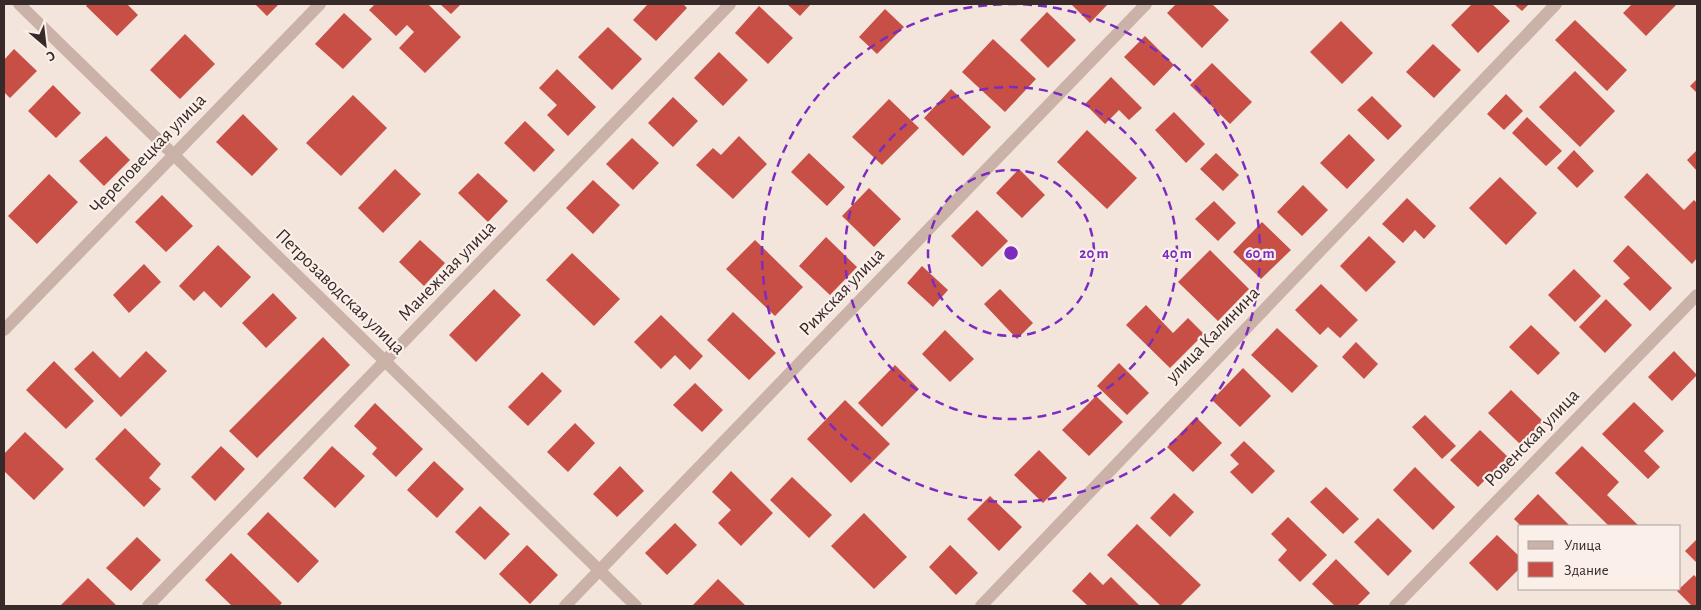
<svg xmlns="http://www.w3.org/2000/svg" width="1701" height="610" font-family="'Alegreya Sans',sans-serif">
  <style>
    .building { fill: #c84f45 }
    .lines { fill: none; stroke-linecap: round; stroke-linejoin: round }
    .minor { stroke: #cbb2a8; stroke-width: 12 }
    .ring { fill: none; stroke: #7b2cbf; stroke-width: 2.5; stroke-dasharray: 9 6 }
    .labels { text-anchor: middle; dominant-baseline: central; stroke-width: 4.5; stroke-linejoin: round; paint-order: stroke }
    .street-label { font-size: 19px; fill: #382a28; stroke: #faefe9 }
    .centre { fill: #7b2cbf; stroke: #faefe9; stroke-width: 2.5 }
    .ring-label { font-size: 15px; text-anchor: middle; font-weight: bold; fill: #7b2cbf; stroke: #faefe9; stroke-width: 4.5; stroke-linejoin: round; paint-order: stroke }
  </style>
  <rect width="100%" height="100%" fill="#f3e4dc"/>
  <path class="building" d="M88,4h39l11,11 -21,21 -31,-30z
    M255,4h24l-12,12z
    M375,4h53l33,33 -36,36 -26,-25 15,-16 -7,-7 -11,11 -27,-26z
    M440,4h21l-10,10z
    M648,4h35l4,4 -31,33 -23,-21z
    M787,4h24l-11,12z
    M1071,4h37l-18,19z
    M1176,4h36l17,16 -27,28 -35,-35z
    M1472,4h20l18,17 -32,32 -27,-28z
    M1514,4h15l-7,7z
    M1632,4h45l-31,32 -23,-23z
    M759,6l34,32 -25,26 -33,-31z
    M885,9l19,18 -27,27 -18,-17z
    M1047,12l29,28 -28,28 -28,-28z
    M344,13l28,26 -29,30 -28,-25z
    M1575,20l52,50 -20,21 -52,-51z
    M1341,21l32,32 -31,31 -32,-32z
    M608,27l34,32 -30,31 -34,-33z
    M185,34l30,30 -35,35 -30,-29z
    M1145,36l29,29 -20,21 -30,-29z
    M993,39l43,40 -31,33 -43,-40z
    M1433,44l28,26 -27,28 -28,-26z
    M14,49l23,22 -27,27 -6,-6v-32z
    M719,52l29,28 -25,26 -29,-28z
    M1212,63l40,39 -22,22 -40,-39z
    M557,69l39,38 -28,29 -21,-21 10,-10 -18,-17z
    M1575,71l40,40 -35,36 -41,-40z
    M1111,77l31,31 -13,12 -10,-10 -14,14 -20,-20z
    M1697,79v14l-7,-7z
    M53,85l28,28 -25,25 -28,-27z
    M951,89l40,38 -28,29 -39,-38z
    M1506,94l17,17 -19,19 -17,-16z
    M353,95l34,33 -46,48 -35,-33z
    M1372,96l30,30 -14,14 -31,-30z
    M673,97l25,24 -25,26 -25,-24z
    M889,99l30,29 -37,37 -30,-28z
    M1174,112l31,32 -19,19 -31,-33z
    M243,114l35,35 -26,27 -36,-34z
    M1527,117l35,34 -16,15 -34,-33z
    M525,121l30,29 -21,22 -30,-29z
    M1087,130l50,48 -30,31 -50,-47z
    M1349,134l26,26 -28,29 -27,-26z
    M106,136l24,24 -26,26 -25,-25z
    M739,136l28,28 -34,35 -37,-34 17,-17 8,7z
    M632,138l27,25 -26,27 -27,-26z
    M1574,150l20,21 -17,17 -20,-20z
    M1697,150v21l-10,-11z
    M809,153l36,34 -18,19 -36,-34z
    M1216,153l23,22 -16,16 -23,-22z
    M395,169l26,25 -38,39 -25,-25z
    M1019,169l26,26 -23,23 -26,-25z
    M478,173l30,28 -20,21 -30,-29z
    M1647,173l37,37 10,-10 3,3v55l-5,6 -68,-67z
    M49,174l29,28 -41,42 -29,-28z
    M1500,177l37,36 -31,32 -37,-37z
    M593,180l27,25 -27,29 -27,-26z
    M1303,185l25,25 -26,26 -25,-24z
    M869,188l32,31 -27,28 -32,-31z
    M162,195l31,31 -27,26 -31,-30z
    M1407,198l29,28 -12,13 -9,-9 -12,13 -21,-19z
    M1214,201l22,22 -18,18 -23,-22z
    M977,210l31,31 -26,26 -31,-31z
    M1262,222l29,28 -30,29 -28,-27z
    M1369,236l27,26 -30,30 -26,-26z
    M826,237l31,30 -27,28 -31,-29z
    M420,240l25,23 -21,23 -25,-24z
    M755,240l48,47 -28,29 -49,-47z
    M218,245l33,32 -30,31 -17,-17 -10,10 -15,-15z
    M1628,245l44,43 -22,23 -27,-27 7,-6 -17,-17z
    M1210,250l39,39 -31,32 -40,-39z
    M572,253l48,46 -26,27 -48,-46z
    M144,264l17,18 -32,31 -16,-18z
    M922,266l26,24 -15,17 -26,-24z
    M1574,269l27,27 -26,26 -27,-27z
    M1321,284l37,36 -18,18 -12,-11 -8,8 -25,-25z
    M494,289l27,26 -45,47 -27,-27z
    M1000,289l33,34 -16,16 -33,-35z
    M273,293l24,25 -31,30 -24,-25z
    M1606,299l26,26 -27,28 -26,-26z
    M1146,305l27,28 15,-15 16,16 -34,34 -44,-43z
    M733,312l43,41 -27,27 -42,-40z
    M661,315l42,41 -13,14 -15,-15 -14,14 -27,-27z
    M1531,325l29,28 -22,22 -29,-28z
    M1277,328l41,38 -26,27 -41,-38z
    M945,330l29,29 -24,23 -28,-28z
    M323,337l27,28 -93,93 -28,-27z
    M1356,342l22,22 -14,15 -22,-22z
    M93,351l27,27 26,-27 21,20 -46,46 -47,-48z
    M1674,351l23,24 -25,26 -24,-24z
    M54,361l40,40 -28,28 -40,-39z
    M1119,363l30,30 -22,22 -30,-29z
    M895,365l24,24 -37,38 -24,-24z
    M1243,368l28,28 -31,31 -28,-27z
    M542,372l20,19 -34,35 -20,-19z
    M695,383l28,27 -21,22 -29,-27z
    M1511,390l33,32 -23,23 -33,-32z
    M1096,396l27,26 -34,34 -27,-26z
    M845,400l45,44 -39,39 -44,-44z
    M1634,402l30,29 -20,20 16,16 -12,12 -46,-45z
    M375,403l48,46 -27,28 -24,-23 5,-6 -23,-22z
    M1425,415l31,31 -14,13 -30,-32z
    M1196,417l26,26 -29,29 -26,-25z
    M575,423l20,20 -27,29 -21,-20z
    M125,428l36,36 -12,14 12,11 -17,18 -49,-48z
    M1480,430l28,27 -30,30 -28,-27z
    M25,432l39,37 -30,31 -30,-29v-17z
    M1244,441l31,30 -23,23 -22,-22 9,-8 -9,-9z
    M221,446l24,23 -30,32 -24,-24z
    M332,446l33,30 -30,32 -32,-30z
    M1582,446l37,36 -12,13 32,31h-30l-54,-53z
    M1039,450l28,28 -24,25 -29,-28z
    M434,461l30,28 -27,29 -30,-28z
    M620,466l24,25 -27,26 -24,-23z
    M1415,467l40,40 -22,23 -40,-40z
    M731,471l42,42 -32,33 -23,-23 13,-13 -19,-18z
    M792,477l40,38 -23,23 -39,-38z
    M1326,487l33,32 -16,15 -33,-32z
    M1174,493l20,19 -24,25 -20,-19z
    M1538,494l32,32h-49l-7,-7z
    M990,496l32,31 -23,24 -32,-32z
    M480,506l30,28 -25,26 -30,-28z
    M268,512l51,49 -21,22 -51,-49z
    M864,513l43,44 -33,32 -43,-43z
    M1288,517l39,38 -27,27 -22,-22 9,-10 -16,-16z
    M1378,518l34,33 -24,25 -34,-34z
    M675,523l22,22 -30,30 -22,-22z
    M1137,524l64,61 -21,21h-19l-54,-51z
    M1497,535l23,22v11l-23,23 -28,-28z
    M137,537l24,23 -30,31 -25,-23z
    M1697,539v24l-12,-12z
    M527,545l31,30 -28,29 -31,-30z
    M950,545l28,28 -22,22 -27,-28z
    M231,553l51,50 -3,3h-47l-27,-26z
    M1336,559l34,34 -13,13h-22l-23,-22z
    M1090,572l13,13 8,-8 29,29h-52l-16,-15z
    M1694,575l3,3v28h-5l-15,-15z
    M88,578l28,27 -2,1h-54z
    M718,579l28,27h-51l-2,-1z"/>
  <g class="lines">
    <path class="minor" d="M19,4l617,602
      M4,330l316,-326
      M148,606l582,-602
      M565,606l581,-602
      M981,606l575,-602
      M1395,606l302,-311"/>
  </g>
  <g class="ring">
    <circle cx="1011" cy="253" r="83"/>
    <circle cx="1011" cy="253" r="166"/>
    <circle cx="1011" cy="253" r="249"/>
  </g>
  <g class="labels">
    <g class="street-label">
      <text transform="translate(148 154) rotate(-46)">Череповецкая улица</text>
      <text transform="translate(447 271) rotate(-46)">Манежная улица</text>
      <text transform="translate(340 292) rotate(44)">Петрозаводская улица</text>
      <text transform="translate(842 292) rotate(-46)">Рижская улица</text>
      <text transform="translate(1213 335) rotate(-46)">улица Калинина</text>
      <text transform="translate(1532 438) rotate(-46)">Ровенская улица</text>
    </g>
  </g>
  <circle cx="1011" cy="253" r="8" class="centre"/>
  <g class="ring-label">
    <text x="1094" y="258">20 m</text>
    <text x="1177" y="258">40 m</text>
    <text x="1260" y="258">60 m</text>
  </g>
  <rect width="1701" height="610" fill="none" stroke="#382a28" stroke-width="10"/>
  <rect x="1518" y="525" width="162" height="65" fill="#faefe9" stroke="#aca09c"/>
  <rect x="1528" y="541" width="25" height="8" fill="#cbb2a8" stroke="#aca09c"/>
  <text x="1564" y="550" font-size="15" fill="#382a28">Улица</text>
  <rect x="1528" y="562" width="25" height="15" fill="#c84f45" stroke="#aca09c"/>
  <text x="1564" y="575" font-size="15" fill="#382a28">Здание</text>
  <g transform="translate(45 45) rotate(152)" stroke="#faefe9" stroke-width="4" paint-order="stroke">
  <path d="M0-4L9 19L0 12L-9 19Z" fill="#382a28"/>
  <text y="-8" font-size="14" font-weight="bold" text-anchor="middle" fill="#382a28">С</text>
  </g>
</svg>
